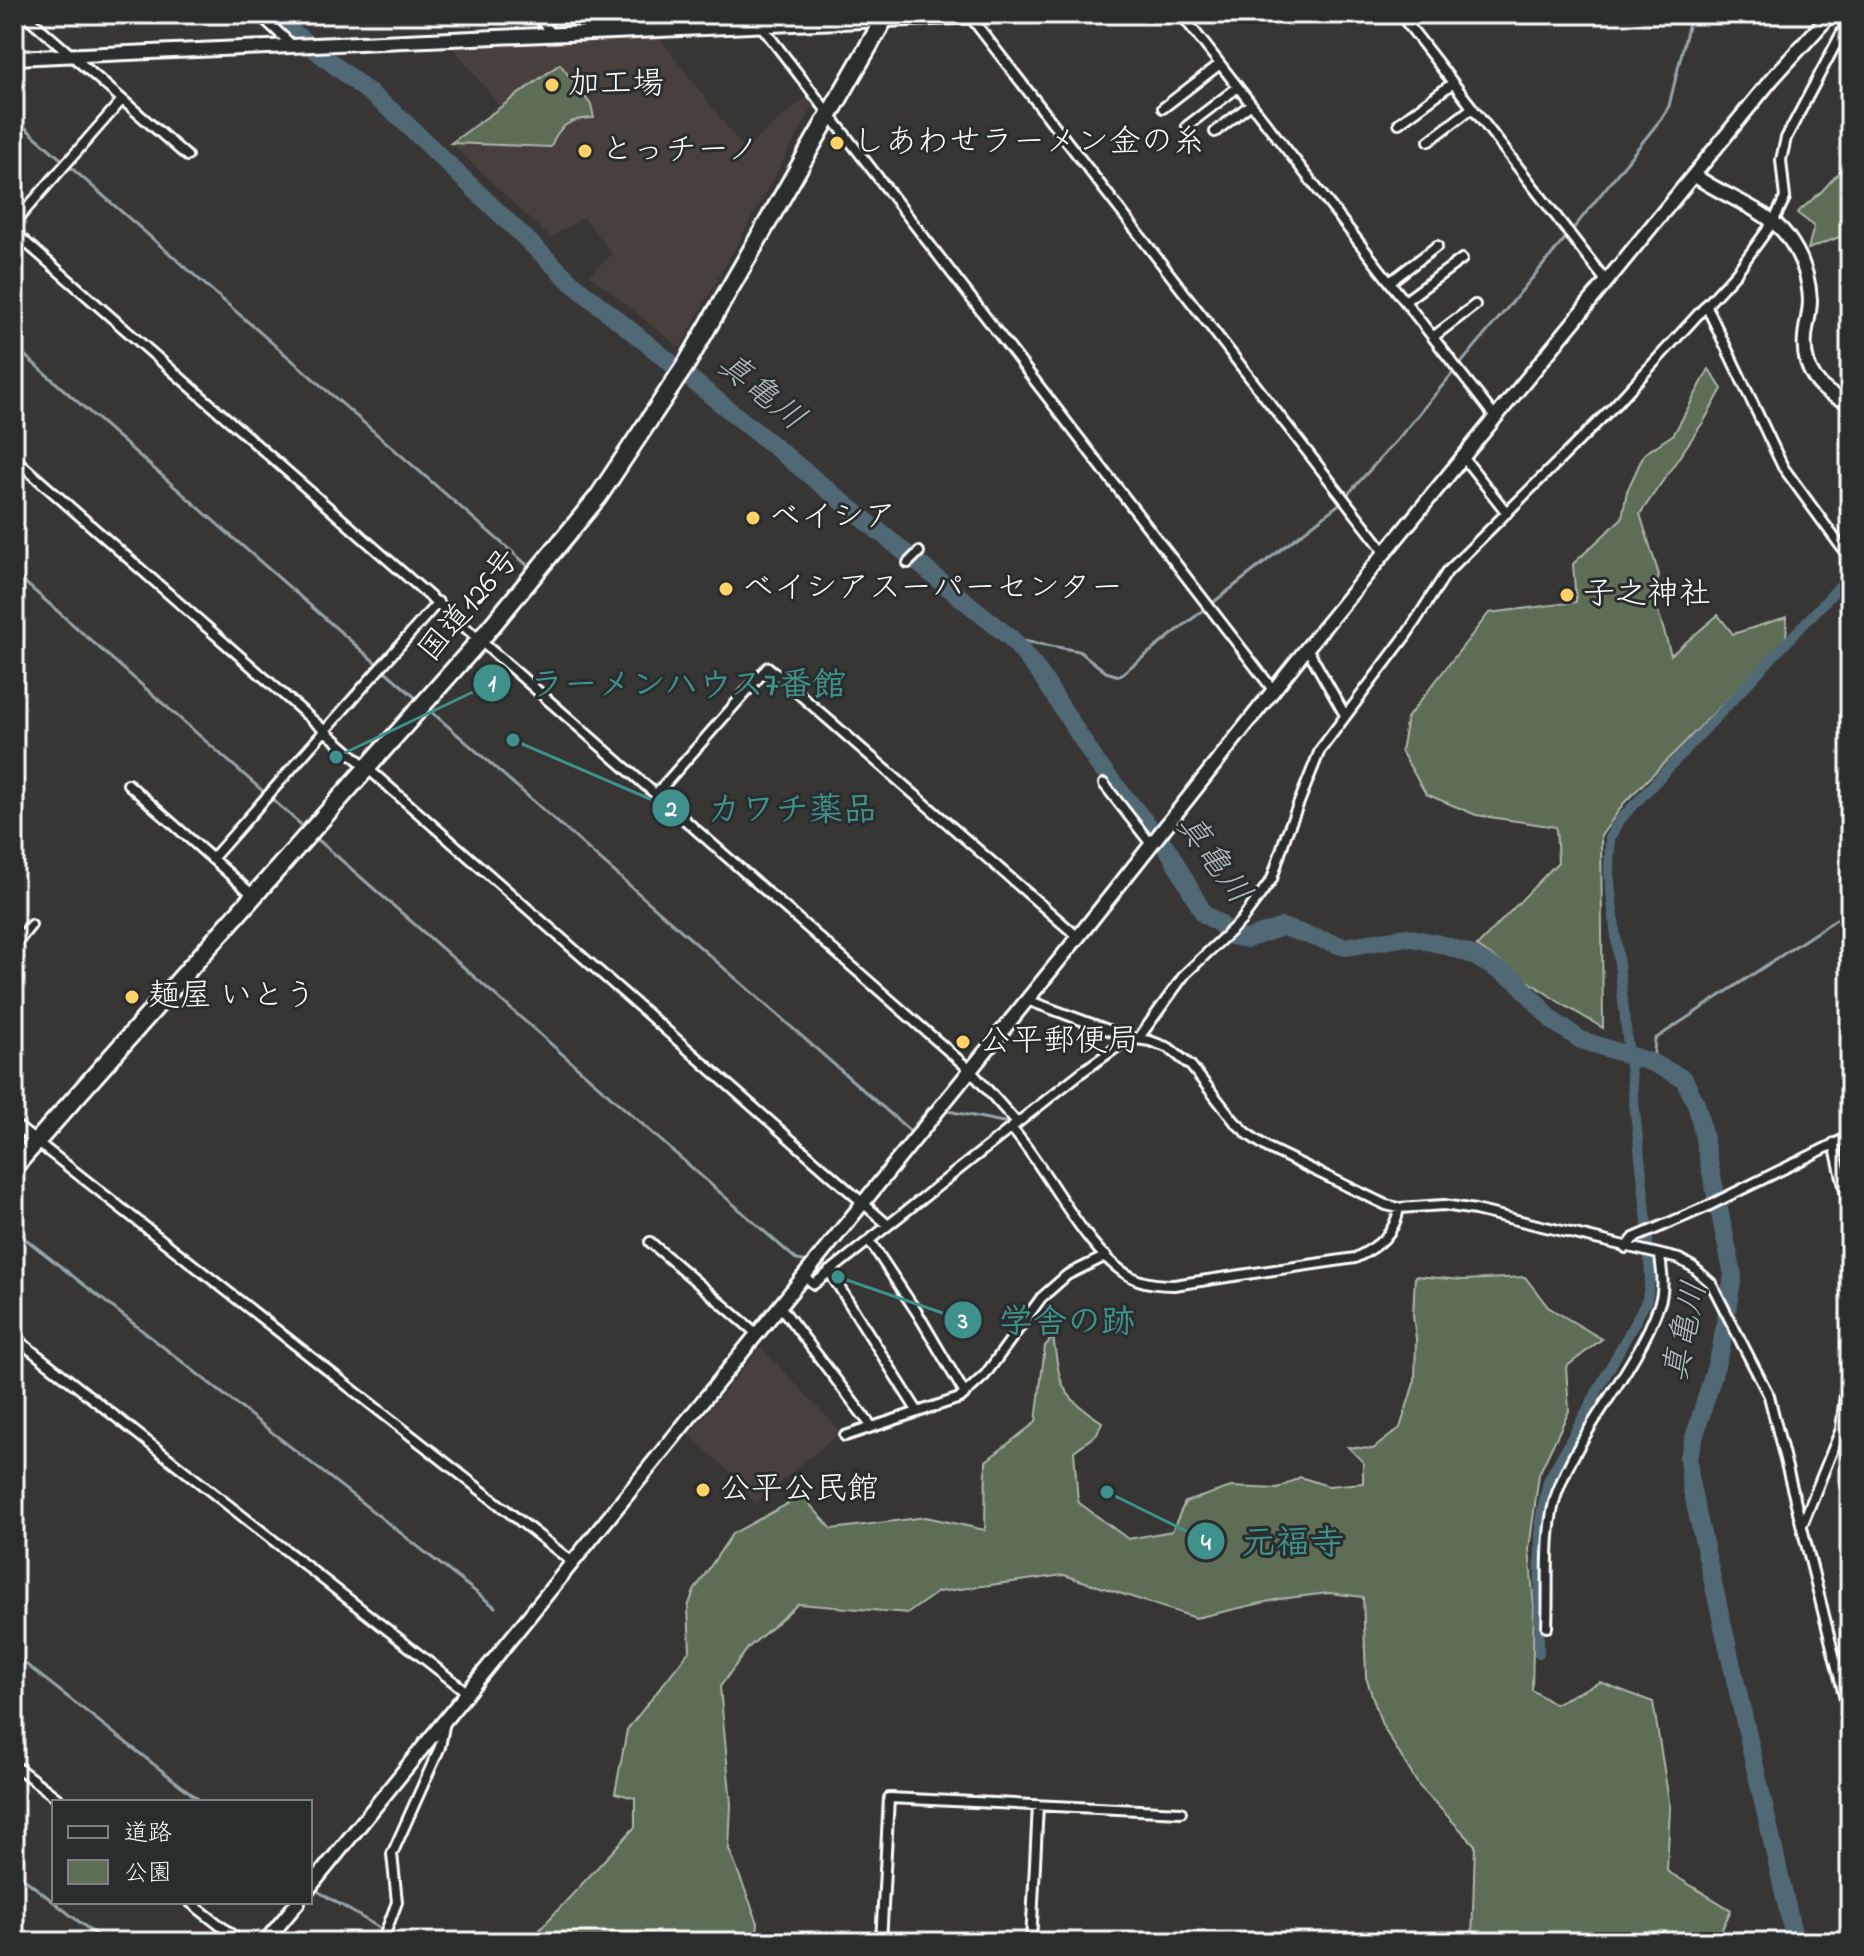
<svg xmlns="http://www.w3.org/2000/svg" width="1864" height="1956" font-family="'Indie Flower','Klee One',sans-serif">
  <style>
    .built { fill: #46403d }
    .green { fill: #5d6d56; stroke: #aeb6aa; stroke-width: 2 }
    .lines { fill: none; stroke-linecap: round; stroke-linejoin: round }
    .stream { stroke: #97a4ac; stroke-width: 3 }
    .canal { stroke: #516775; stroke-width: 10 }
    .river { stroke: #516775; stroke-width: 18 }
    .street-casing { stroke: #fff; stroke-width: 14 }
    .secondary-casing { stroke: #fff; stroke-width: 18 }
    .highway-casing { stroke: #fff; stroke-width: 22 }
    .street { stroke: #2a2d2e; stroke-width: 8 }
    .secondary { stroke: #2a2d2e; stroke-width: 12 }
    .highway { stroke: #2a2d2e; stroke-width: 16 }
    .poi-dot { fill: #ffd166; stroke: #2a2d2e; stroke-width: 3 }
    .labels { text-anchor: middle; dominant-baseline: central; stroke-width: 6; stroke-linejoin: round; paint-order: stroke }
    .poi-label { font-size: 32px; fill: #fff; stroke: #2a2d2e; text-anchor: start }
    .street-label { font-size: 32px; fill: #fff; stroke: #2a2d2e }
    .water-label { font-size: 34px; font-style: italic; fill: #b1bbc1; stroke: #2a2d2e }
    .leader { fill: none; stroke: #3f918b; stroke-width: 3 }
    .callout-dot { fill: #3f918b; stroke: #2a2d2e; stroke-width: 3 }
    .mark-label { font-size: 24px; text-anchor: middle; font-weight: bold; fill: #fff }
    .callout-label { font-size: 34px; text-anchor: middle; font-weight: bold; fill: #3f918b; stroke: #2a2d2e; stroke-width: 6; stroke-linejoin: round; paint-order: stroke }
  </style>
  <rect width="100%" height="100%" fill="#373635"/>
  <filter id="ink" filterUnits="userSpaceOnUse"><feTurbulence type="fractalNoise" baseFrequency=".0125" numOctaves="2"/><feDisplacementMap in="SourceGraphic" scale="16" xChannelSelector="R" yChannelSelector="G"/><feConvolveMatrix kernelMatrix="1 2 1 2 8 2 1 2 1" color-interpolation-filters="sRGB"/></filter>
  <g filter="url(#ink)">
    <path class="built" d="M659,37l85,112 64,-53 7,7 -135,245 -91,-73 23,-21 -28,-37 -34,21 -99,-95 49,-36 -49,-62z
      M761,1347l80,85 -86,71 -25,-31 -41,-37z"/>
    <path class="green" d="M560,64l31,41 3,13c-22,0 -36,7 -43,29l-100,-4z
      M1850,160v73l-42,16 6,-23 -17,-13 25,-22z
      M1709,369l13,20 -18,32 -64,93 19,61 -5,22 17,58 47,-40 15,19 54,-17 -1,24 -162,162 -23,33 2,192 -44,-26 -82,-56 81,-84 -2,-35 -80,-12 -50,-21 -25,-43 6,-33 82,-105 87,-11 -3,-38 49,-46 5,-27 17,-37 30,-20z
      M1415,1276l48,4 62,-3 23,30 54,32 -36,28 3,44 -30,63 -10,75 5,58 -2,83 22,14 46,-22 53,20 17,105 -3,64 64,39 -15,32h-244l3,-97 -56,-59 -37,-61 -16,-48 -3,-80 -34,-4 -50,6 -83,19 -132,-43 -126,17 -30,21 -110,-9 -50,44 -28,39 11,117 -2,45 29,74 -2,19h-222l7,-14 94,-101v-29l-20,-5 12,-63 63,-80 -2,-43 6,-16 38,-57 70,-38 30,33 94,-12 59,13 1,-69 50,-39 9,-76 8,-9c8,50 5,56 49,85l-5,12 -23,17 4,51 50,37 44,-8 13,-29 46,-15 47,2 22,-12 28,9 35,-3v-21l-15,-15 25,2 27,-21 15,-48 1,-41 -3,-24z"/>
    <g class="lines">
      <path class="stream" d="M14,118l513,447
        M14,346l403,353
        M14,573l292,256
        M1012,639l67,12 27,21 13,4 219,-171 59,-65 172,-206 92,-115 8,-13 22,-92
        M426,707l484,424 19,-23 7,1
        M315,837l482,423 7,1
        M1653,1063l2,-24 195,-129
        M943,1110l65,13
        M14,1230l481,377
        M14,1655l188,147
        M14,1871l91,71
        M314,1889l69,41"/>
      <path class="canal" d="M1539,1653l1,-133 8,-39 99,-181 3,-22 -3,-57 -38,-348 1,-35 9,-17 231,-246"/>
      <path class="river" d="M270,14l126,100 176,169 440,356 29,36 56,88 72,88 35,63 16,10 10,12 17,3 35,-12 63,20 62,-10 37,8 26,9 47,27 36,40 28,19 72,23 31,16 13,27 36,169 -12,74 -33,109 3,28 104,456"/>
      <g class="street-casing">
        <path id="street" d="M24,14l163,142
          M259,14l34,32
          M536,14l16,20
          M752,14l522,677
          M1181,14l314,403
          M1400,14l206,267
          M286,15l1,-1
          M969,15l416,537
          M1163,108l57,-44
          M1399,123l54,-40
          M1187,126l51,-39
          M1215,132l36,-28
          M1429,141l43,-33
          M14,223l108,-123
          M14,232l955,837 48,54
          M1390,282l47,-36
          M1405,301l57,-42
          M1706,305l77,162 67,92
          M1433,337l42,-32
          M1463,457l44,56
          M14,458l874,767
          M908,563l11,-11
          M1307,648l38,67
          M128,784l125,111
          M1104,784l47,60
          M656,794l112,-127 310,270
          M212,859l226,-257
          M14,946l17,-21
          M1027,1000l103,38 20,3 19,7 22,18 44,56 14,13 19,13 118,57 13,3 45,-3 31,5 204,49 14,8 18,16 58,113 81,323
          M1138,1039l47,-65 56,-53 31,-42 14,-44 34,-85 87,-116 40,-62 169,-168 120,-131 37,-51 12,-24 -4,-38 5,-22 64,-121
          M14,1124l557,437
          M1011,1128c37,39 77,133 127,152 11,4 24,5 36,5l181,-27c23,-11 40,-24 44,-50
          M1834,1143l16,69
          M869,1240l49,74 47,80
          M650,1242l106,91
          M1626,1248l8,-10 72,-31 144,-71
          M829,1271l89,141
          M803,1275l11,9 269,-213 47,-33
          M779,1305l93,122
          M14,1337l454,356
          M845,1436l115,-38 25,-23 56,-77 26,-23 39,-19
          M1803,1523l38,-94 9,-78
          M1547,1627c2,-38 -3,-99 10,-134 24,-67 78,-120 102,-188 6,-15 3,-33 1,-49
          M14,1765l48,37
          M190,1902l51,40
          M382,1942l15,-40 -5,-48 48,-107 5,-26
          M881,1942l8,-144 292,14
          M1031,1942l7,-137"/>
      </g>
      <g class="secondary-casing">
        <path id="secondary" d="M14,58l1010,-44
          M1694,175c28,21 73,34 93,61 14,19 22,41 23,64 0,13 -4,25 -5,37 -3,32 14,57 45,65
          M310,1887l768,-950 229,-289 465,-569 59,-65
          M265,1942l33,-40"/>
      </g>
      <g class="highway-casing">
        <path id="highway" d="M14,1167l466,-527 118,-143 89,-134 200,-349"/>
      </g>
      <use href="#street" class="street"/>
      <use href="#secondary" class="secondary"/>
      <use href="#highway" class="highway"/>
    </g>
  </g>
  <g class="poi-dot">
    <circle cx="552" cy="85" r="8"/>
    <circle cx="837" cy="143" r="8"/>
    <circle cx="585" cy="151" r="8"/>
    <circle cx="753" cy="518" r="8"/>
    <circle cx="726" cy="589" r="8"/>
    <circle cx="1567" cy="595" r="8"/>
    <circle cx="132" cy="997" r="8"/>
    <circle cx="963" cy="1042" r="8"/>
    <circle cx="703" cy="1490" r="8"/>
  </g>
  <g class="labels">
    <g class="poi-label">
      <text x="568" y="85">加工場</text>
      <text x="853" y="143">しあわせラーメン金の糸</text>
      <text x="601" y="151">とっチーノ</text>
      <text x="769" y="518">ベイシア</text>
      <text x="742" y="589">ベイシアスーパーセンター</text>
      <text x="1583" y="595">子之神社</text>
      <text x="148" y="997">麺屋 いとう</text>
      <text x="979" y="1042">公平郵便局</text>
      <text x="719" y="1490">公平公民館</text>
    </g>
    <g class="street-label">
      <text transform="translate(470 606) rotate(-50)">国道126号</text>
    </g>
    <g class="water-label">
      <text transform="translate(760 393) rotate(39)">真亀川</text>
      <text transform="translate(1212 860) rotate(54)">真亀川</text>
      <text transform="translate(1687 1332) rotate(-78)">真亀川</text>
    </g>
  </g>
  <path class="leader" d="M336 757L492 683M513 740L671 808M838 1277L963 1320M1107 1492L1206 1541"/>
  <g class="callout-dot">
    <circle cx="336" cy="757" r="8"/>
    <circle cx="513" cy="740" r="8"/>
    <circle cx="838" cy="1277" r="8"/>
    <circle cx="1107" cy="1492" r="8"/>
    <circle cx="492" cy="683" r="20"/>
    <circle cx="671" cy="808" r="20"/>
    <circle cx="963" cy="1320" r="20"/>
    <circle cx="1206" cy="1541" r="20"/>
  </g>
  <g class="mark-label">
    <text x="492" y="691">1</text>
    <text x="671" y="816">2</text>
    <text x="963" y="1328">3</text>
    <text x="1206" y="1550">4</text>
  </g>
  <g class="callout-label">
    <text x="688" y="695">ラーメンハウス7番館</text>
    <text x="792" y="820">カワチ薬品</text>
    <text x="1067" y="1332">学舎の跡</text>
    <text x="1293" y="1553">元福寺</text>
  </g>
  <rect width="1864" height="1956" fill="none" stroke="#2a2d2e" stroke-width="48"/>
  <rect x="24" y="24" width="1816" height="1908" fill="none" stroke="#fff" stroke-width="3" filter="url(#ink)"/>
  <rect x="52" y="1800" width="260" height="104" fill="#2a2d2e" stroke="#7f8182" stroke-width="2"/>
  <rect x="68" y="1826" width="40" height="12" fill="#2a2d2e" stroke="#7f8182" stroke-width="2"/>
  <text x="124" y="1840" font-size="24" fill="#ffffff">道路</text>
  <rect x="68" y="1860" width="40" height="24" fill="#5d6d56" stroke="#7f8182" stroke-width="2"/>
  <text x="124" y="1880" font-size="24" fill="#ffffff">公園</text>
</svg>
